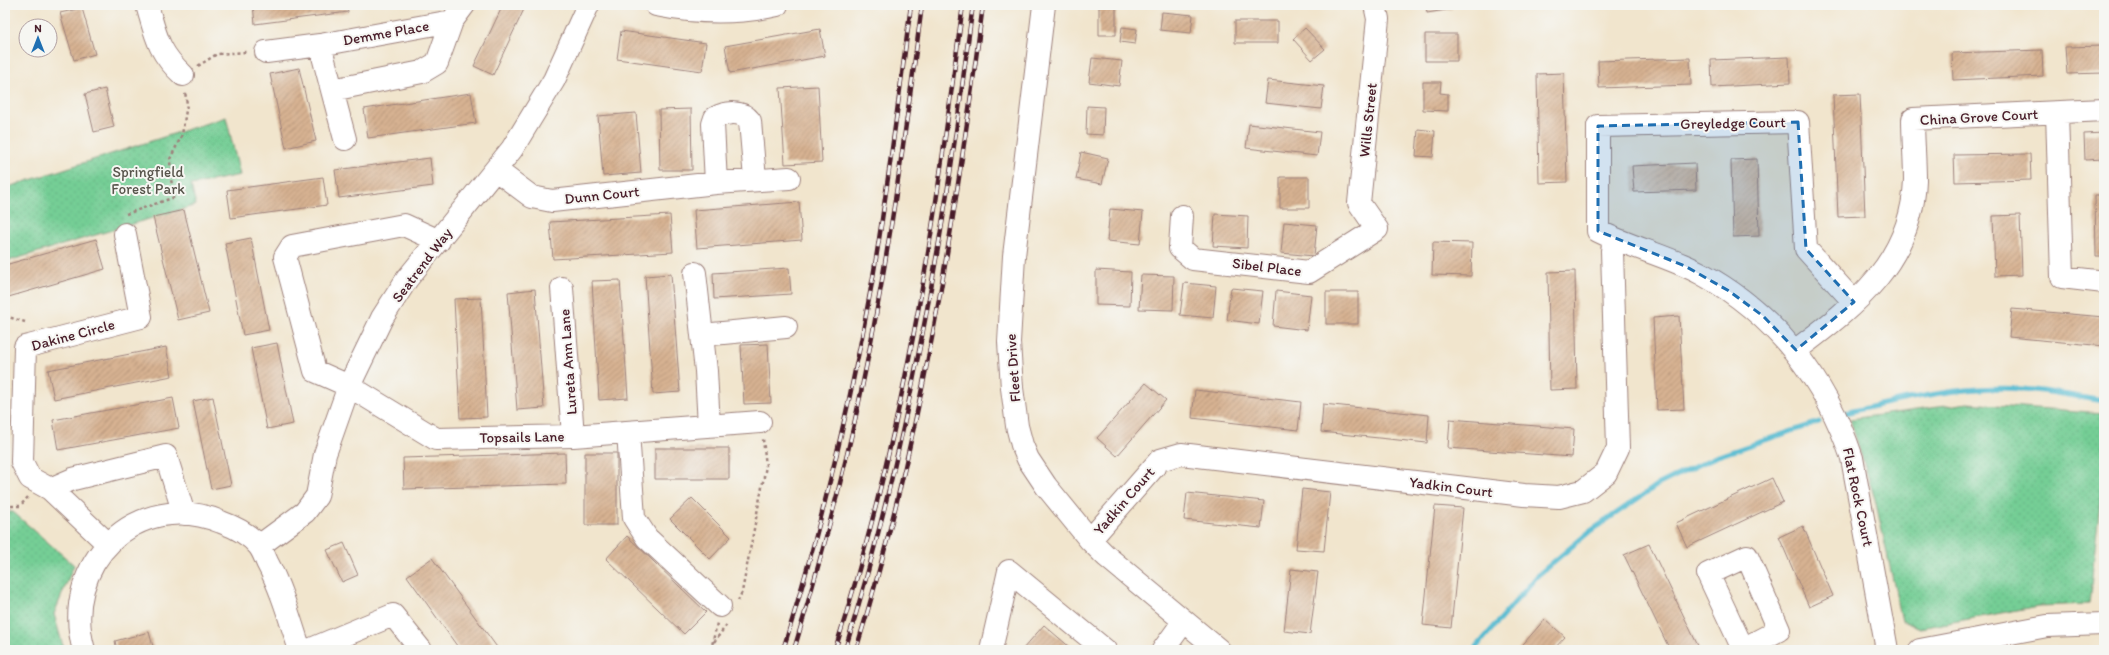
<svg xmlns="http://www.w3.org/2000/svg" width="2109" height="655" font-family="Itim,sans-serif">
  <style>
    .green { fill: url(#green-dots); stroke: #5f7660 }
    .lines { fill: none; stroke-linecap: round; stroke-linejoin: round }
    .stream { stroke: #52bad0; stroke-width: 5 }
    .building { fill: url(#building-hatch) }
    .minor-casing { stroke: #9e827c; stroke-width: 24 }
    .path { stroke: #9e827c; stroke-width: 2.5; stroke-dasharray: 3 3; stroke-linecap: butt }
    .minor { stroke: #fff; stroke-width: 22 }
    .rail-casing { stroke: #4a1f2b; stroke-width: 4.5 }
    .rail { stroke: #f6f6f2; stroke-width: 3; stroke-dasharray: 9; stroke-linecap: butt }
    .marked { fill: #1f6fb2; fill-opacity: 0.2; stroke: #1f6fb2; stroke-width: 3; stroke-dasharray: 8 5; stroke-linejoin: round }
    .labels { text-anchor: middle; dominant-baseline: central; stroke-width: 4; stroke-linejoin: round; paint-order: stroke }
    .street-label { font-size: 15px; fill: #4a1f2b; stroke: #f6f6f2 }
    .park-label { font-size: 15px; fill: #57544b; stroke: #f6f6f2 }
  </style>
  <defs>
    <pattern id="green-dots" width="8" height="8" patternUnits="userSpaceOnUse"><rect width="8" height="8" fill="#74ce95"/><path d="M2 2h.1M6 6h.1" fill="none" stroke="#66b081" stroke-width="1.8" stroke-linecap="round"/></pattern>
    <pattern id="building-hatch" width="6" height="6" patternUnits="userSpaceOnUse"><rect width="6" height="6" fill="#d7b292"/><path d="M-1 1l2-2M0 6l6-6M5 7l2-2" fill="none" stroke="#b09077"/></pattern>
  </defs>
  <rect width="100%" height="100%" fill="#f6f6f2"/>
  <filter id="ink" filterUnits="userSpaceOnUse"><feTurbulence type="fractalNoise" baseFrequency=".025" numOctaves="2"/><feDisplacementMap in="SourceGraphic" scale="8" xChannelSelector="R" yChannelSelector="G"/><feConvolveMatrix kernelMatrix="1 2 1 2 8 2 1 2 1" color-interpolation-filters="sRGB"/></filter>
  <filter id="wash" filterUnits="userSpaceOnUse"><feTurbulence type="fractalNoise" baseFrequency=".012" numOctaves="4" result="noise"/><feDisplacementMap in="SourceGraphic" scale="16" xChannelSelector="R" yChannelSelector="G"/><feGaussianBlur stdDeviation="0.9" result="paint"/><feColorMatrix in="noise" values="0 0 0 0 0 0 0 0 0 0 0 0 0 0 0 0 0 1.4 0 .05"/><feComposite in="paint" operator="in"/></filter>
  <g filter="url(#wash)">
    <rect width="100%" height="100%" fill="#f1e5cd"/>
    <path class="green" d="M226,117l14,58 -49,10 5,20 -191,57v-74z
      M1968,403l136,10v52l-15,139 -50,2 -119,22 -18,-7 -27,-122 -25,-80z
      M5,512h8l61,53 -20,49 10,36h-59z"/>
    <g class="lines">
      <path class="stream" d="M1845,413c58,-14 118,-28 178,-24 27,2 54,8 81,12
        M1474,650l64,-75 51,-43 70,-48 56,-27 104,-35"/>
    </g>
    <g id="blocks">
      <path class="building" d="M253,5h94l1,7 -93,12z
        M503,5h23l-33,70 -19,-9z
        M1099,5h17v30h-17z
        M1426,5h25l1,4 -25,4z
        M82,8l13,46 -21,6 -14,-47z
        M1162,12l31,3 -2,18 -31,-3z
        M1235,21h43v22h-43z
        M1122,27l15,2 -2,15 -15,-2z
        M1305,28l20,21 -13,11 -19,-21z
        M820,29l5,27 -95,17 -5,-27z
        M621,31l85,12 -4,28 -85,-12z
        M1425,34h32v27h-32z
        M2104,46v27l-37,1 -2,-27z
        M2042,50l1,26 -90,4 -1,-27z
        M1789,57l1,26 -78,4 -1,-27z
        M1092,58l30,3 -3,25 -30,-4z
        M1690,58l1,27 -92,3 -1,-27z
        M299,68l17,73 -30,7 -16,-74z
        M1564,73l3,109 -28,1 -2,-109z
        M1268,80l56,6 -3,23 -56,-6z
        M1423,82h18l-1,11 8,1v17l-25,-1z
        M818,86l4,76 -37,2 -5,-76z
        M105,89l9,38 -20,5 -9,-38z
        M471,93l5,30 -108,15 -4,-29z
        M1860,94l5,122 -27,1 -5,-122z
        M1087,106l17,1 -1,28 -17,-1z
        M691,109l1,61h-32l-1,-60z
        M636,113l5,60 -38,3 -5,-60z
        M1249,124l71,8 -3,24 -71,-8z
        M1418,129l17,2 -2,26 -17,-1z
        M2104,133v26l-19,1 -1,-26z
        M1081,152l27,6 -6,26 -26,-5z
        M2030,154l1,26 -76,2 -1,-27z
        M430,158l3,28 -94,12 -4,-28z
        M1757,159l2,77 -26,1 -2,-77z
        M1695,163l1,27 -62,2 -2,-26z
        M323,177l4,28 -96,13 -4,-28z
        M1280,177h29v31h-29z
        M2095,195h9v61h-8z
        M799,202l3,38 -105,8 -3,-38z
        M1110,209l33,3 -3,32 -33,-3z
        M184,210l25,103 -31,7 -25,-103z
        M1215,214l33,2 -1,32 -34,-2z
        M670,215l3,37 -120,7 -3,-37z
        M2020,215l2,60 -27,1 -2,-60z
        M1284,222l33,3 -3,31 -33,-3z
        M251,238l18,92 -26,5 -18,-92z
        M96,239l9,30 -100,29v-33z
        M1433,242l39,1 -1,33 -39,-1z
        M789,268l2,26 -77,5 -1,-26z
        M1096,270l35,2 -1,34 -34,-1z
        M1575,271l2,118 -27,1 -2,-118z
        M671,274l9,118 -27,2 -8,-118z
        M1141,275l33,1 -1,34 -34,-1z
        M620,280l8,118 -29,2 -7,-119z
        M1184,283l32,3 -3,32 -33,-3z
        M1231,288l32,3 -4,33 -32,-4z
        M535,289l9,119 -27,2 -9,-118z
        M1276,291l35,4 -4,35 -34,-4z
        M1326,292h32v32h-32z
        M481,298l6,119 -27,1 -6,-119z
        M2012,309l92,8v29l-95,-9z
        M1679,316l5,93 -27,1 -4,-92z
        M277,343l16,81 -26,5 -16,-81z
        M768,344l3,59 -27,1 -3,-59z
        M166,347l6,29 -118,23 -6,-29z
        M1146,383l20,17 -49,56 -20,-18z
        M1195,390l106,12 -3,28 -106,-12z
        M213,397l18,88 -20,4 -18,-88z
        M173,398l6,30 -121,22 -5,-30z
        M1323,404l106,11 -2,28 -106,-11z
        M1450,419l124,10 -2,28 -124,-9z
        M655,448h74v31h-74z
        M565,453l1,31 -162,5 -1,-31z
        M585,453h32v72h-32z
        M1772,478l11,24 -96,45 -11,-24z
        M1302,489l28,3 -6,59 -28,-2z
        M1187,493l77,8 -3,27 -77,-8z
        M692,498l39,39 -21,22 -40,-40z
        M1435,506l28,2 -12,120 -28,-3z
        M1803,526l30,70 -24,11 -30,-70z
        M627,536l79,76 -22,22 -78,-75z
        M344,543l14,32 -16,7 -15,-32z
        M1649,544l51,106h-30l-46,-95z
        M432,558l67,92h-39l-53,-74z
        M1291,569l27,3 -8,62 -26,-3z
        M1545,619l20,18 -12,13h-35z
        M1044,625l29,25h-51z
        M149,632l5,18h-37l-2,-9z"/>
    </g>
  </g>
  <g filter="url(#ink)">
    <use href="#blocks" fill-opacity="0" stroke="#9e827c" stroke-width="1"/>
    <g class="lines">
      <g class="minor-casing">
        <path id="minor" d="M147,5c9,31 11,47 36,70
          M656,5c39,8 82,9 121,0
          M1044,5l-30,251 -5,86 3,46 5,38 5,19 6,14 18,27 44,54 16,16 113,94
          M320,45l25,94
          M266,52l54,-7 132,-24
          M332,90l90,-18 15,-9 15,-42 12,-16
          M2057,113l5,164 42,5
          M496,170l36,27 20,4 164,-18 73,-5
          M716,183l-3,-59 2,-6c11,-6 27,-8 35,3l5,58
          M1182,216l-2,32 13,11 116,13 68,-43 -18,-26 19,-184 -3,-14
          M125,234l16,83 -116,30 -3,115 8,16 20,11 23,-10 93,-23 18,58
          M439,241l-35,-16 -112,21 -7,11 30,114 34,15 87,53 137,-3 187,-14
          M695,273l11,98 3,55
          M562,288l11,148
          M1854,302l-48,-53 -8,-127 -200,4v105c34,17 71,25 104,43 73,40 124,106 150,184l35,192
          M702,335l84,-8
          M1796,350c60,-45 116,-89 119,-170 0,-20 -2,-41 -2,-61l191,-9
          M628,432l6,86 13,20 73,68
          M50,489l58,55
          M1090,540l70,-80 21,-6 343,41 35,2 24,-6 23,-18 12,-25 -6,-197 2,-12
          M259,546l46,-34 12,-16 8,-42 24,-68 33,-68 25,-39 105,-130 42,-69 34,-75
          M1743,649l36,-19 -32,-74 -39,18 35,75 1,1
          M84,650c-25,-85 53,-163 137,-128 14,5 28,12 38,24 3,4 6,11 8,16 15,28 23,58 33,88
          M309,650l84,-35 28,35
          M991,650l18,-79 96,79
          M1163,650l21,-29
          M1920,650l127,-24 57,-2"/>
      </g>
      <path class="path" d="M198,66l19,-12 30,-2
        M126,214l49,-17 -4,-17 -1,-21 12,-24 5,-31 -2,-12
        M5,316l20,6
        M5,506h15l8,-9
        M738,601l4,-9 24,-126 -3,-27
        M714,642l14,-19
        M711,650l6,-27"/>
      <use href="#minor" class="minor"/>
      <g class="rail-casing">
        <path id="rail" d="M783,650c38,-122 68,-247 90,-373 15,-90 26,-181 38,-272
          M794,650c25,-84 48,-168 66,-253 27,-129 45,-261 62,-392
          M835,650c33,-104 59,-211 79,-318 21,-108 34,-218 49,-327
          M845,650c44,-141 74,-286 98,-432 12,-71 20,-142 30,-213
          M856,650c65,-210 99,-427 127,-645"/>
      </g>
      <use href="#rail" class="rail"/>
    </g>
  </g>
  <path class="marked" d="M1798,122l8,127 48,53 -58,48 -33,-34 -34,-25 -44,-25 -87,-35v-105z"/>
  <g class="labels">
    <g class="street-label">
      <text transform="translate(386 33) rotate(-10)">Demme Place</text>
      <text transform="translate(1979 117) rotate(-3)">China Grove Court</text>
      <text transform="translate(1368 120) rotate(-84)">Wills Street</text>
      <text transform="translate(1733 123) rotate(-1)">Greyledge Court</text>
      <text transform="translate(602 195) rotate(-6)">Dunn Court</text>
      <text transform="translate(422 265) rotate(-53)">Seatrend Way</text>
      <text transform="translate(1267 267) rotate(7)">Sibel Place</text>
      <text transform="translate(73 335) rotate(-15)">Dakine Circle</text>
      <text transform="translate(568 362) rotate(-94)">Lureta Ann Lane</text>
      <text transform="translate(1013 368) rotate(-94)">Fleet Drive</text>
      <text transform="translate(522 437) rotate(-1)">Topsails Lane</text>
      <text transform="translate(1451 487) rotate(7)">Yadkin Court</text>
      <text transform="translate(1858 497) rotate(78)">Flat Rock Court</text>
      <text transform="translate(1124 501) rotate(-49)">Yadkin Court</text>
    </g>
    <g class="park-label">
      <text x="148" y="172">Springfield<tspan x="148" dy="17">Forest Park</tspan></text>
    </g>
  </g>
  <rect width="2109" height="655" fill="none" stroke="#f6f6f2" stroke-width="20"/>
  <g transform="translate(38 38)"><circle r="19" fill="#f6f6f2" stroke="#b1a0a2"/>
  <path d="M0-3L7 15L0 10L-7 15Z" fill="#1f6fb2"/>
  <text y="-6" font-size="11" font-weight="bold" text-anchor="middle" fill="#4a1f2b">N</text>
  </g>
</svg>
